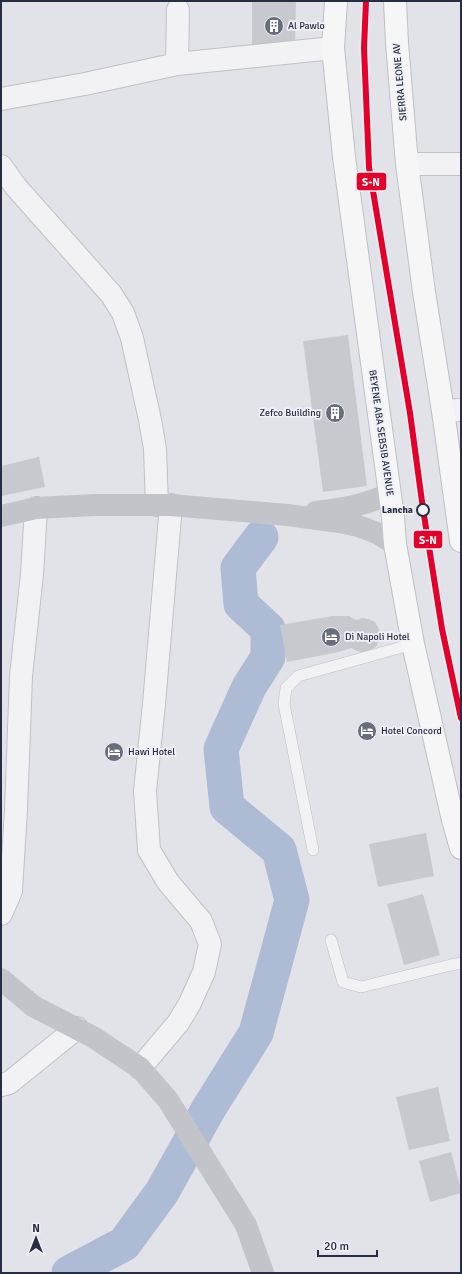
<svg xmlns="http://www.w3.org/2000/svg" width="462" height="1274" font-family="Signika,sans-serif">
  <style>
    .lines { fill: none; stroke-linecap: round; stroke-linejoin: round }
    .river { stroke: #aebbd4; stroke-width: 35 }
    .building { fill: #c8c9ce }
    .lane-casing { stroke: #c0c1c6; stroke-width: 12 }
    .street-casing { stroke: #c0c1c6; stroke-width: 24 }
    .primary-casing { stroke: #bec0c5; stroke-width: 24 }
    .lane { stroke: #f2f2f4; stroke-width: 11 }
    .street { stroke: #f2f2f4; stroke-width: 22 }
    .secondary { stroke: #c3c4ca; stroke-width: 22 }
    .primary { stroke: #f6f6f7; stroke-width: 22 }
    .rail-1-casing { stroke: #eff1f7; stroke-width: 9 }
    .rail-1 { stroke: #e4002b; stroke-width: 6 }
    .stop-dot { fill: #eff1f7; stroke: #272d42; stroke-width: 2 }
    .labels { text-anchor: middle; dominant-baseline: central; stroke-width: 3.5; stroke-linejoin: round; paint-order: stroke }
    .poi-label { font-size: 10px; fill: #272d42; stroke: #eff1f7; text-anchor: start }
    .street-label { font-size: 10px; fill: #272d42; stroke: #eff1f7 }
    .stop-label { font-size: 10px; font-weight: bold; fill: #272d42; stroke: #eff1f7; text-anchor: end }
    .line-badge { stroke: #eff1f7; stroke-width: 1.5 }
    .badge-label { font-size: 11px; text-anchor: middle; font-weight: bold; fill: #fff }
  </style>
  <rect width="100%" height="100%" fill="#e2e3e8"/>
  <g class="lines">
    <path class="river" d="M69,1273l55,-29 38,-52 47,-84 47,-75 36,-133 -13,-50 -52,-43 -6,-58 28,-62 19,-30v-28l-27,-25 -3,-36 23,-31"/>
  </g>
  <path class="building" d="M252,1h44l-1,50 -43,1z
    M348,335l19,151 -44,6 -20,-151z
    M39,457l6,30 -44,9v-30z
    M332,616h17l7,4 6,-2 7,1 6,3 3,5 2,7 -1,6 -3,7 -12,6 -7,-2 -6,-3 -12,4 -52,10 -7,-37z
    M426,833l8,43 -56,11 -9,-43z
    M423,894l17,61 -36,10 -17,-61z
    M438,1087l12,54 -41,9 -13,-53z
    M451,1152l10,37v4l-31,9 -11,-41z"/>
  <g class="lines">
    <g class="lane-casing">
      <path id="lane" d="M313,850l-29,-146 2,-16 12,-12 115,-32
        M331,940l12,42 18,5 90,-22 10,-2"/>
    </g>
    <g class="street-casing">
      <path id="street" d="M177,64l1,-54
        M1,99l84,-15 92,-20 156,-16
        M407,164h54
        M1,166l15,21 95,107 12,19 9,25 18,82 5,29 2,56
        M443,411l18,-1
        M1,914l10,-23 5,-81 5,-134 11,-102 4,-66
        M140,1068l38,-45 11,-18 15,-33 6,-28 -9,-23 -33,-39 -19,-32 -4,-59 9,-87 17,-199
        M1,1085l8,-2 68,-55"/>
    </g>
    <g class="primary-casing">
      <path id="primary" d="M336,1l-3,47 11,109 49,360 2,27 18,100 40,176 8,28
        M395,1l2,42 10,121 17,128 19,119 18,130"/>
    </g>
    <use href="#lane" class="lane"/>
    <use href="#street" class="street"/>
    <path class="secondary" d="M316,512c25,-3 50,-7 73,-18
      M1,516l35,-8 59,-3h76l116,10 53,7 18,4 19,7 18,11
      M1,979l32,27 60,31 47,31 28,32 78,125 17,48"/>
    <use href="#primary" class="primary"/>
    <g class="rail-1-casing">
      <path id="rail-1" d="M366,1l-2,47 5,119 41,246 13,96 19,120 19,89"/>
    </g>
    <use href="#rail-1" class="rail-1"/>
  </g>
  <defs>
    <g id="building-disc" transform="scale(1)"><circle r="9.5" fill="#686d7c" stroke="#eff1f7"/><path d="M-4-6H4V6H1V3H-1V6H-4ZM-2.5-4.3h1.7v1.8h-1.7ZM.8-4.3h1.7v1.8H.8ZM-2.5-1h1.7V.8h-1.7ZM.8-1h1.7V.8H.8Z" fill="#fff"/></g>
    <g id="hotel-disc" transform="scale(1)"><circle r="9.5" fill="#686d7c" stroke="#eff1f7"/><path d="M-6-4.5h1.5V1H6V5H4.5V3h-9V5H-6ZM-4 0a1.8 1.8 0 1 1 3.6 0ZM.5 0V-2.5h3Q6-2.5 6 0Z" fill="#fff"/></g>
  </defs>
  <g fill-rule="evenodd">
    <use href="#building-disc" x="274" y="26"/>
    <use href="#building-disc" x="335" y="413"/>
    <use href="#hotel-disc" x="331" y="637"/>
    <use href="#hotel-disc" x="367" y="731"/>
    <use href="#hotel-disc" x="114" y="752"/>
  </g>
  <circle class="stop-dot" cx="423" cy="510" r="6"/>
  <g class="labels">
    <g class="poi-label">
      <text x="288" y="26">Al Pawlo</text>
      <text x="321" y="413" text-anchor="end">Zefco Building</text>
      <text x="345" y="637">Di Napoli Hotel</text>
      <text x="381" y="731">Hotel Concord</text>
      <text x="128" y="752">Hawi Hotel</text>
    </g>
    <g class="street-label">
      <text transform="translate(400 82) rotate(-95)">SIERRA LEONE AV</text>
      <text transform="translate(381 433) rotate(82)">BEYENE ABA SEBSIB AVENUE</text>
    </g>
    <g class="stop-label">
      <text x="413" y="510">Lancha</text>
    </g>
  </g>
  <g class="line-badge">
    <rect x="356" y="172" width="31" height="19" rx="4" fill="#e4002b"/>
    <rect x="413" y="530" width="30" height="19" rx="4" fill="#e4002b"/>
  </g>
  <g class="badge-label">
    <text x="371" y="186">S-N</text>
    <text x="428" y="544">S-N</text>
  </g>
  <rect width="462" height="1274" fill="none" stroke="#272d42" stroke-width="4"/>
  <g transform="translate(36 1238)" stroke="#eff1f7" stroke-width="3" paint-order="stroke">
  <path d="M0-3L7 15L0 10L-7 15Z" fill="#272d42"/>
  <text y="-6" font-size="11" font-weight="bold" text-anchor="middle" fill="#272d42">N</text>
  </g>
  <path d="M318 1250v6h59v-6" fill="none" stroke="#272d42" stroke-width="2"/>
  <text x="324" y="1250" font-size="12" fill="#272d42" stroke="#eff1f7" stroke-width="3" paint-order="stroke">20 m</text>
</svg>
